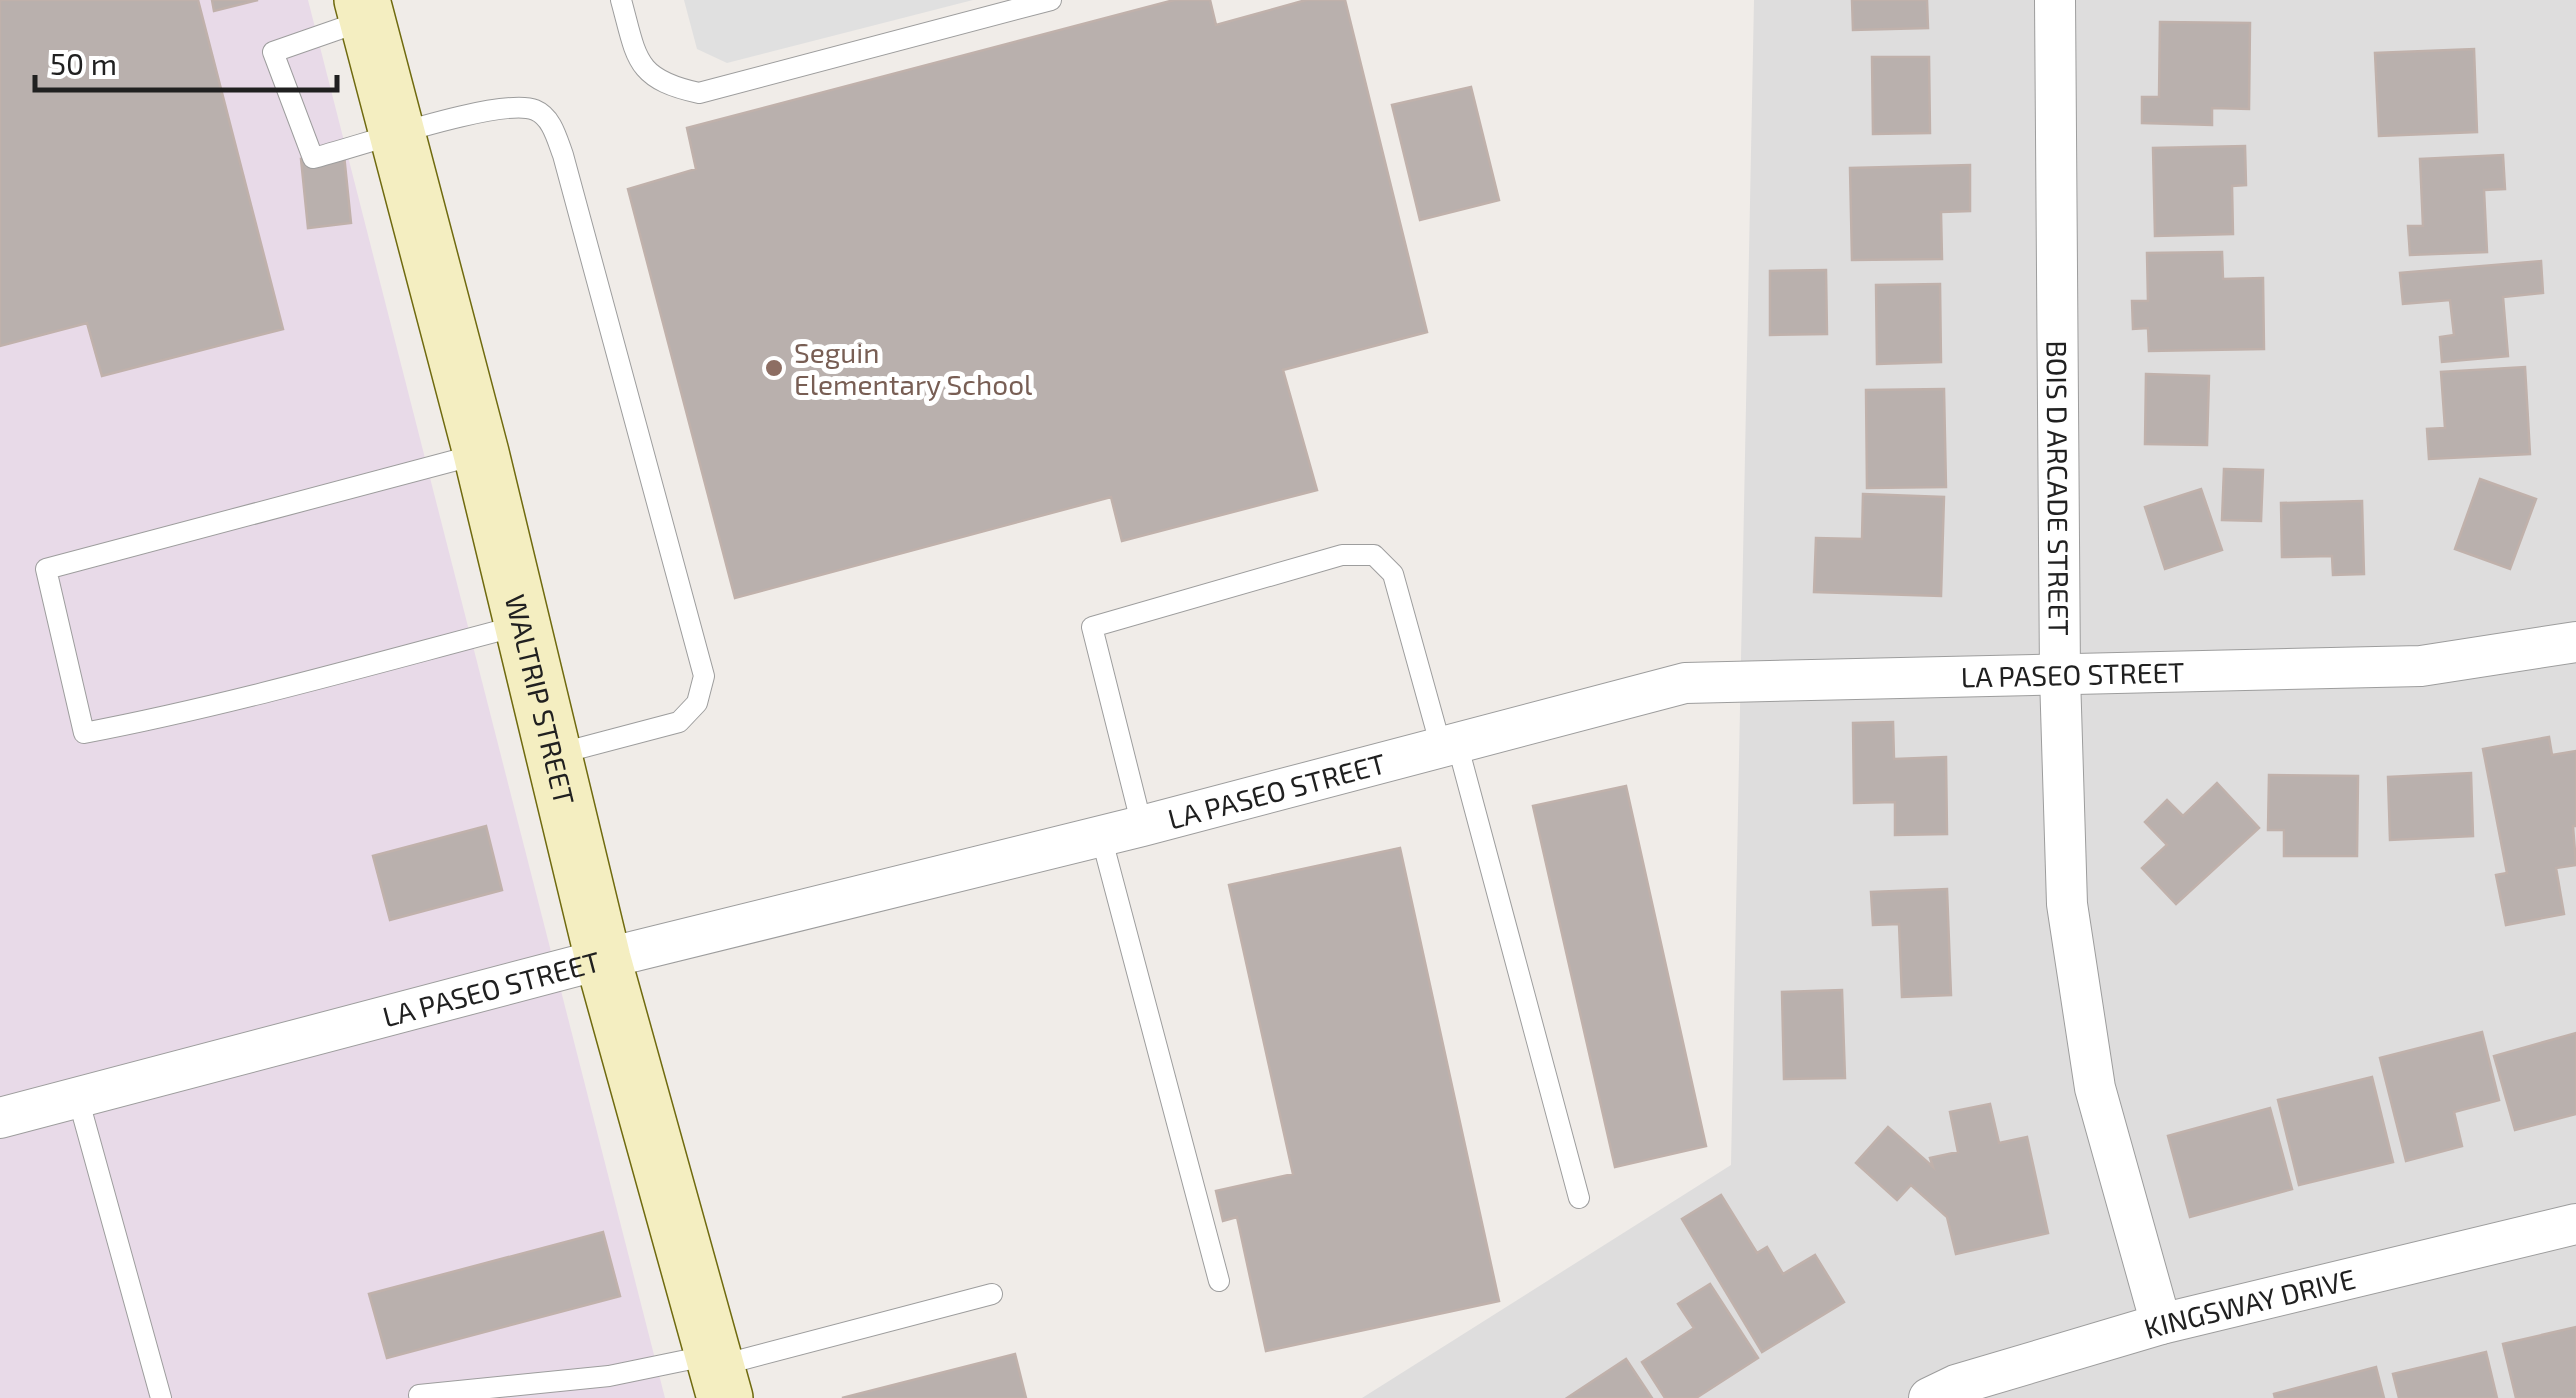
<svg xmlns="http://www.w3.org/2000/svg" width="2576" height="1398" font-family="'Exo 2',sans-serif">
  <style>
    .residential { fill: #dedddd }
    .industrial { fill: #e8dae8 }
    .parking { fill: #e0e0e0 }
    .building { fill: #b9b0ad; stroke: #c0b1ab; stroke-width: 2.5 }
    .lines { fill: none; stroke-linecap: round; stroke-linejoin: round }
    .lane-casing { stroke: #9d9d9d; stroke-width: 22 }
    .street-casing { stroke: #9d9d9d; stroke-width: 42 }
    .secondary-casing { stroke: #6f6a0f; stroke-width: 58 }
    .lane { stroke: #fff; stroke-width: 20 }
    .street { stroke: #fff; stroke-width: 40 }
    .secondary { stroke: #f4eec1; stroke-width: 55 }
    .education-dot { fill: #8d6e63; stroke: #fff; stroke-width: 4 }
    .labels { text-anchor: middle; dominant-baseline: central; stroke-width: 10; stroke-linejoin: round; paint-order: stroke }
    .education-label { font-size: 28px; fill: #785e54; stroke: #fff; text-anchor: start }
    .street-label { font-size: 28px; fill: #202020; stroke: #fff }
  </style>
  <rect width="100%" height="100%" fill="#f0ece8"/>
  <path class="residential" d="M1754,0h822v1398h-1214l369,-233z"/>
  <path class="industrial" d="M0,0h308l357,1398h-665z"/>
  <path class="parking" d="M684,0h289l-246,63 -30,-14z"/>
  <path class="building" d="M0,0h198l85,329 -181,47 -15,-53 -87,23z
    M212,0h46l-44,11z
    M1174,0h36l6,25 90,-25h39l82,332 -144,38 34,120 -195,51 -11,-44 -376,101 -107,-409 68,-20 -9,-41z
    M1852,0h75l1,28 -75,2z
    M2160,22l90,1 -1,86 -37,-1v17l-70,-2v-26h17z
    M2474,49l3,83 -98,4 -4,-83z
    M1872,57h57l1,76 -57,1z
    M1471,87l28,113 -79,20 -28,-115z
    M2245,146l1,39 -14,1 1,48 -78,2 -2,-88z
    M344,155l7,68 -43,5 -7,-69z
    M2503,155l2,34 -21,1 3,62 -77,3 -2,-29h15l-3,-67z
    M1970,165v46l-29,1 1,47 -90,1 -2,-92z
    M2222,252l1,27 40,-1 1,71 -115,2 -1,-23 -15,1 -1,-28h16l-1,-48z
    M2541,261l2,32 -40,4 5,59 -66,6 -2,-25 14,-2 -4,-35 -47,4 -3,-31z
    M1826,270l1,64 -57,1v-64z
    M1940,284l1,78 -64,2 -1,-79z
    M2525,367l5,87 -101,5 -2,-30 18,-1 -4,-56z
    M2146,374l63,2 -2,69 -62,-1z
    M1944,389l2,98 -79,1 -1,-98z
    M2224,469l39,1 -2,51 -39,-1z
    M2480,479l56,20 -26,70 -55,-20z
    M2201,489l21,61 -57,19 -20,-62z
    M1863,494l81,3 -3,99 -127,-4 2,-54 46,1z
    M2362,501l2,73 -31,1 -1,-19 -50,1 -1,-54z
    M1893,722l1,37 52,-2 1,77 -52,1v-33l-41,1 -1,-80z
    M2549,737l3,18 24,-4v75h-3l3,39 -20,3 8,46 -58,11 -10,-50 11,-2 -24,-124z
    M2471,773l2,63 -83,4 -2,-63z
    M2269,775l89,1 -1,80h-73v-26h-16z
    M2217,783l42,45 -83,76 -34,-36 25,-23 -22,-23 22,-22 16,16z
    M1626,786l80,360 -91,21 -82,-361z
    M486,826l16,64 -112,30 -17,-64z
    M1400,848l99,453 -233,50 -29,-134 -14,4 -7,-30 77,-17 -64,-289z
    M1947,889l4,106 -49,2 -3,-73 -26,1 -2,-33z
    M1842,990l3,88 -61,1 -2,-87z
    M2482,1032l17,68 -45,12 8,34 -56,15 -26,-103z
    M2576,1033v81l-61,16 -21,-74z
    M2372,1077l21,85 -94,23 -21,-85z
    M1990,1104l9,39 28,-6 21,96 -92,21 -9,-37 -36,-32 -14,15 -41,-37 32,-36 45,40 -3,-9 28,-6 -8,-40z
    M2270,1108l22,81 -102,28 -22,-81z
    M1721,1195l36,58 10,-6 16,27 32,-19 29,47 -82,50 -80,-133z
    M603,1232l17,64 -233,62 -18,-64z
    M1710,1284l48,74 -62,40h-31l-23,-36 52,-34 -16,-24z
    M2576,1327v71h-60l-13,-54z
    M2486,1352l11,46h-98l-6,-24z
    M1015,1354l11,44h-184z
    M1626,1359l26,39h-85z
    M2376,1367l8,31h-109l-1,-4z"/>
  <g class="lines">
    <g class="lane-casing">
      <path id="lane" d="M621,0c16,58 13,79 78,93l352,-93
        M365,20l-92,32 40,106c42,-10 188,-62 222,-48 17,7 22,29 28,45l141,521 -7,27 -18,19 -125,33
        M479,454l-433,115 38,164c147,-28 292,-70 437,-108
        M1457,743l122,455
        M1142,826l-50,-199 250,-72h32l19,19 48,173
        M1101,836l118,445
        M78,1098l83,300
        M718,1366l274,-72
        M419,1395l190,-19 102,-21"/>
    </g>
    <g class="street-casing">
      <g id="street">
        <path id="s1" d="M2055,0l5,676 7,228 28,184 66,236"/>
        <path id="s2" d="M0,1118l603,-159 539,-133 543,-143 736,-17 155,-24"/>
        <path id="s3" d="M1929,1398l27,-13 205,-61 415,-100"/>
      </g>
    </g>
    <g class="secondary-casing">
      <g id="secondary">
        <path id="s4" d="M362,0l119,453 122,506 122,439"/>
      </g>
    </g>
    <use href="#lane" class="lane"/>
    <use href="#street" class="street"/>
    <use href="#secondary" class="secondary"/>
  </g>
  <circle class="education-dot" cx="774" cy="368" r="10"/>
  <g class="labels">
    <g class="education-label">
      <text x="794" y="352">Seguin<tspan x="794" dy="32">Elementary School</tspan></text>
    </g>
    <g class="street-label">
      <text stroke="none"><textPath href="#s1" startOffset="488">BOIS D ARCADE STREET</textPath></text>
      <text stroke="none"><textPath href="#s2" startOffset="2128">LA PASEO STREET</textPath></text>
      <text stroke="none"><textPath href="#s4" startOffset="722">WALTRIP STREET</textPath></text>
      <text stroke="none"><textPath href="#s2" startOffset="1318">LA PASEO STREET</textPath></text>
      <text stroke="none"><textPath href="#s2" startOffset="508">LA PASEO STREET</textPath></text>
      <text stroke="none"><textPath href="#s3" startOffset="335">KINGSWAY DRIVE</textPath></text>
    </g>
  </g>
  <path d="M35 75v15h302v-15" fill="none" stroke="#202020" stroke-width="5"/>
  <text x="50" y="75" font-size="30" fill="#202020" stroke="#ffffff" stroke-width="8" paint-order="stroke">50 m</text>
</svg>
